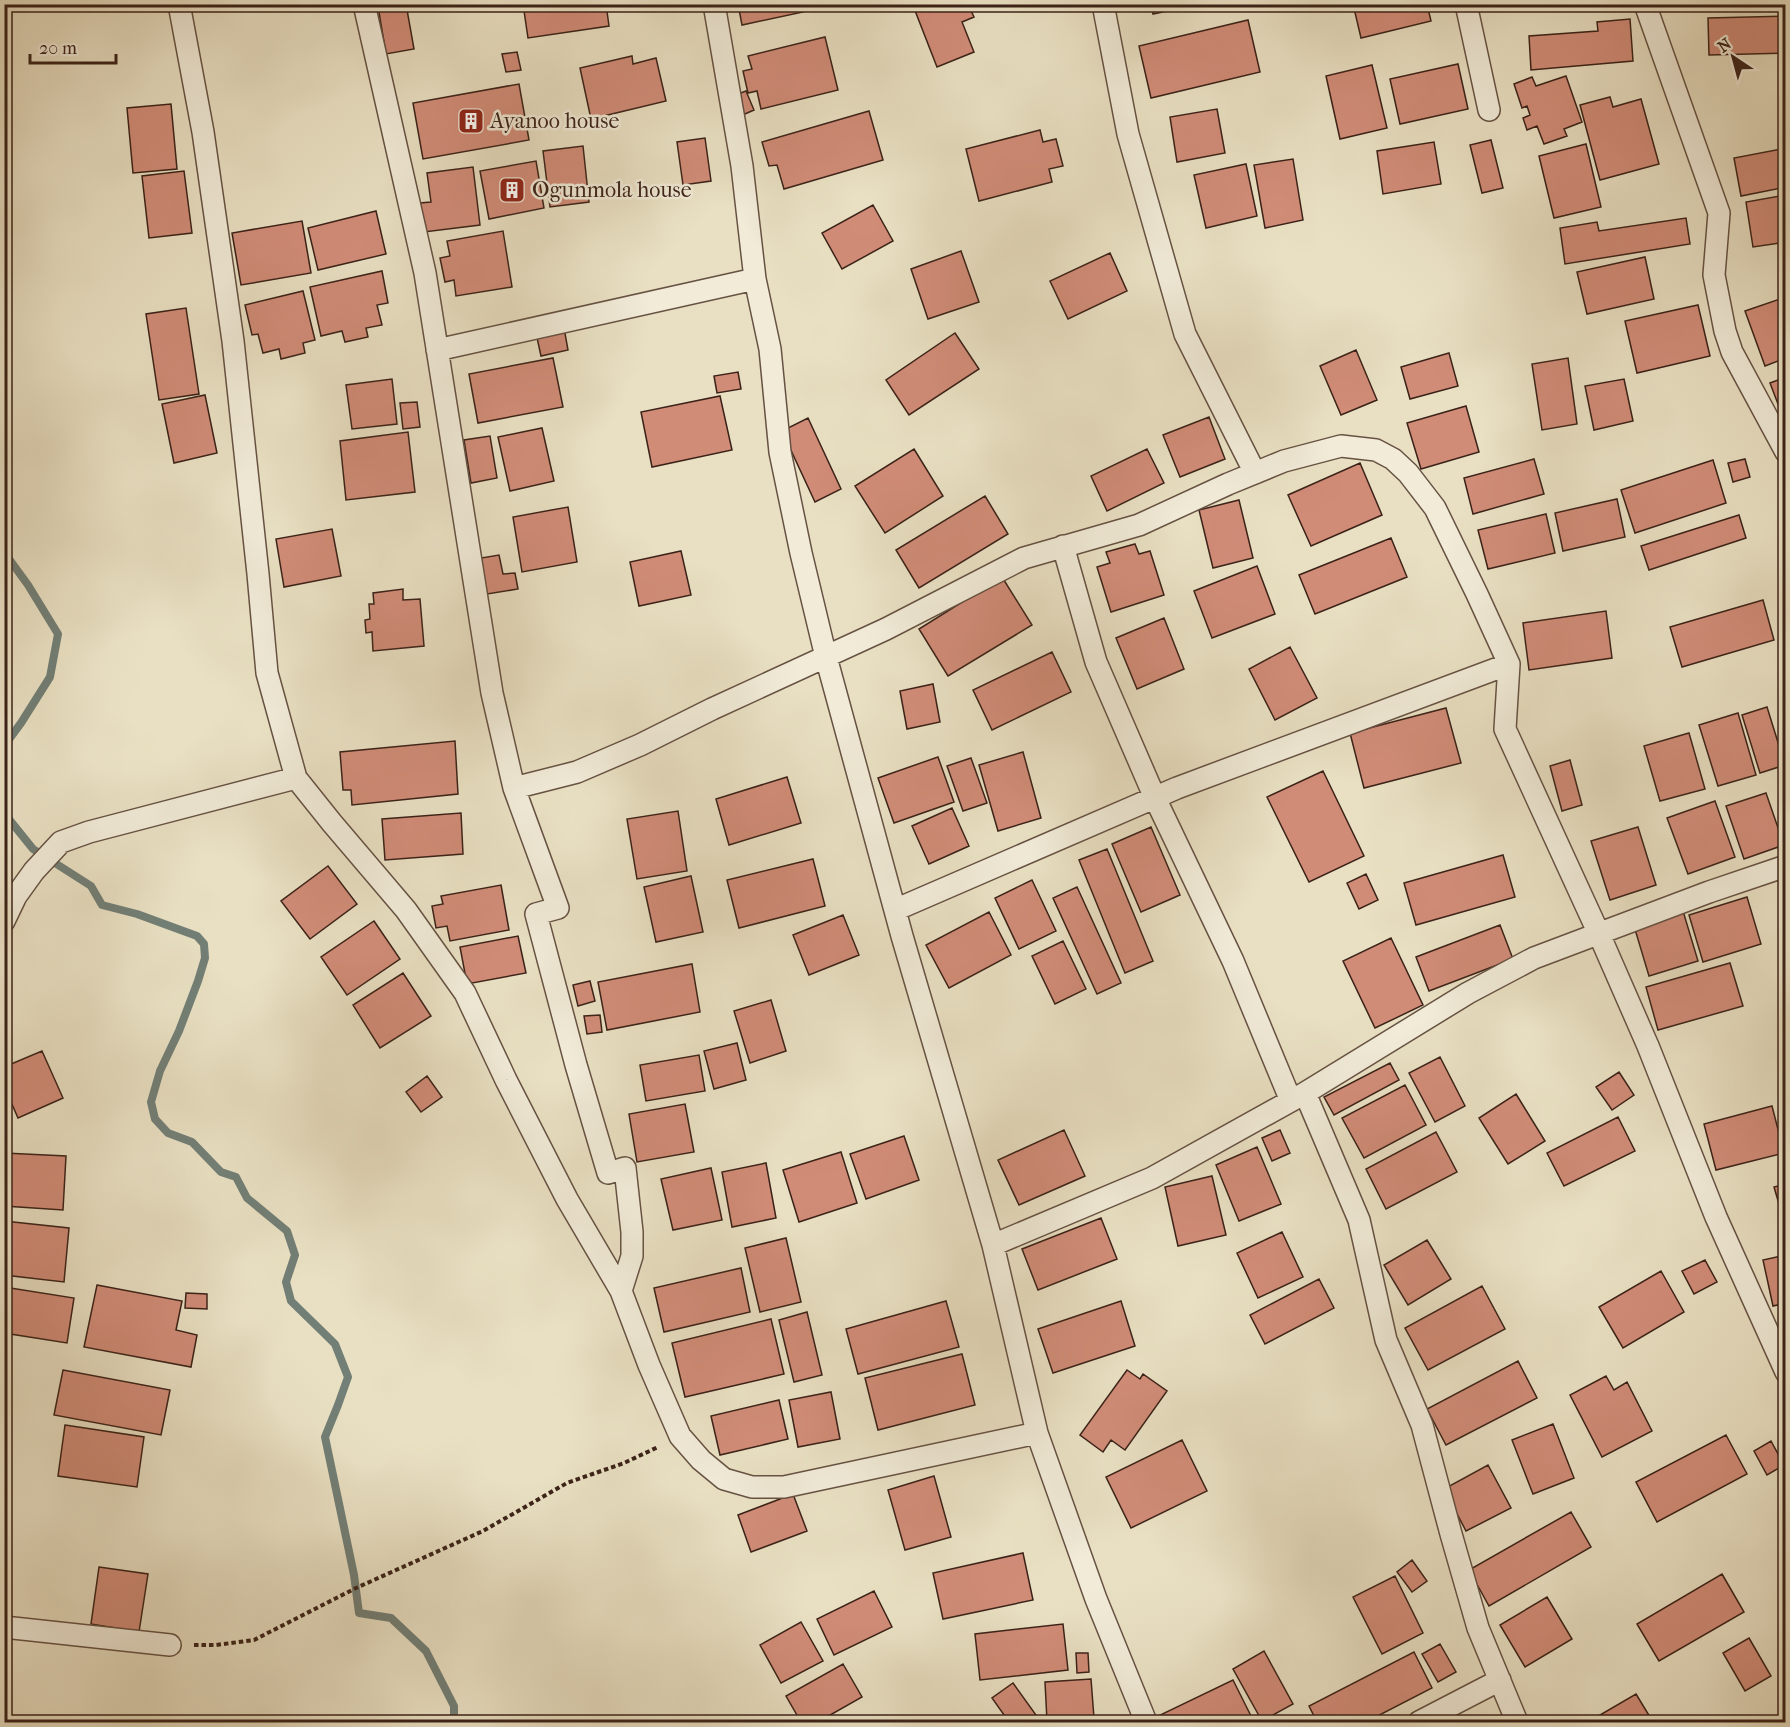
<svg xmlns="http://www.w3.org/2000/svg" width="1790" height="1727" font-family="'IM FELL French Canon',serif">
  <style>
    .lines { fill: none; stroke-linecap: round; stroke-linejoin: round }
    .stream { stroke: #727f76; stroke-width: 8 }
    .building { fill: #d18c78; stroke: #3b2218; stroke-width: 1.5 }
    .minor-casing { stroke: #665243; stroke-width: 24 }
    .path { stroke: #3b2218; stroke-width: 4; stroke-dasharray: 4.5 3; stroke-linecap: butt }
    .minor { stroke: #f1ebd8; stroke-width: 21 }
    .labels { text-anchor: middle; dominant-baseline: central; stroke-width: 5; stroke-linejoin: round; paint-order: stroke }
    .poi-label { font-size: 22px; fill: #3b2218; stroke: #f1ebd8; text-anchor: start }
  </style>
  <rect width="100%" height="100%" fill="#e9e0c3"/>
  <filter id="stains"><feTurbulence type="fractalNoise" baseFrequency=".00333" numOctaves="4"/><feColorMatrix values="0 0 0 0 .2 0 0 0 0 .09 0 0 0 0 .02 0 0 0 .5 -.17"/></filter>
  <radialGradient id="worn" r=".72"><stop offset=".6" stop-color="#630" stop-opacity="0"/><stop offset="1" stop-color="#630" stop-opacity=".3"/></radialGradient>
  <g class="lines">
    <path class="stream" d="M4,552l24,33 30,49 -8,43 -29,46 -17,23
      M4,813l29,36 58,37 11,19 35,9 60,22 7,8 1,14 -7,23 -19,50 -19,40 -9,31 4,17 13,14 24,9 29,30 15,5 11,21 40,33 8,24 -9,27 5,19 44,43 13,33 -10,28 -13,32 29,138 5,38 32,5 35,33 28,55v16
      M1782,1722l4,-3"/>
  </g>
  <path class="building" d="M389,4h17l8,45 -28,5 -8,-48z
    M523,4h83l3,22 -81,12z
    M738,4h63l2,8 -61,13z
    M922,4h33l1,3 12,-3 6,13 -12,5 12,30 -37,15 -23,-59z
    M1151,4h49l-47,10z
    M1353,4h74l4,17 -70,17z
    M1786,16v37l-77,2 -1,-37z
    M1630,19l3,42 -102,9 -2,-34 69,-5 -1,-9z
    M1248,20l12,52 -109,26 -12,-52z
    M825,37l13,53 -77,19 -4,-18 -9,2 -5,-22 9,-2 -4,-13z
    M517,52l4,18 -15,2 -4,-18z
    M632,56l1,8 23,-6 10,43 -75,18 -11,-51z
    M1458,64l10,45 -68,15 -10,-45z
    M1372,65l15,63 -47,11 -14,-63z
    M1566,76l16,46 -18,7 3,7 -23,8 -7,-18 -10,4 -4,-12 7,-3 -3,-9 -5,2 -8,-24 18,-7 4,9z
    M519,84l10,56 -106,19 -10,-56z
    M746,91l8,19 -16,7 -8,-20z
    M1610,97l3,10 28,-8 18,65 -59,16 -20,-75z
    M171,104l6,65 -44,4 -6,-65z
    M1217,109l8,44 -48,9 -7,-45z
    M869,111l14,49 -99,29 -7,-24 -8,1 -7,-24z
    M1040,130l3,12 13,-3 7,27 -14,3 3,13 -73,19 -13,-52z
    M705,138l6,43 -28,4 -6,-43z
    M1491,140l12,48 -21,5 -12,-48z
    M1434,142l7,42 -58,10 -6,-43z
    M1586,144l15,63 -47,11 -15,-62z
    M583,146l6,56 -39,5 -7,-56z
    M1786,148v39l-45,9 -7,-38z
    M1293,159l10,61 -38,8 -11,-63z
    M536,161l8,47 -55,11 -9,-48z
    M1246,164l11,52 -51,12 -12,-53z
    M473,167l7,58 -56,7 -4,-29 11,-1 -4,-29z
    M184,171l8,62 -43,5 -7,-62z
    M1786,195v47l-33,5 -7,-45z
    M873,205l20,36 -51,28 -20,-36z
    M376,211l10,43 -68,16 -10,-42z
    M1686,218l4,26 -125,20 -5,-36 37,-6 2,9z
    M302,221l9,52 -70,12 -9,-52z
    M503,231l9,56 -56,9 -2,-16 -9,2 -5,-24 10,-2 -3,-15z
    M961,251l18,51 -51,17 -17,-50z
    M1110,253l17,38 -59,28 -18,-38z
    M1645,257l9,42 -67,15 -10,-42z
    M382,271l6,32 -11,2 5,20 -16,3 2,9 -23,5 -3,-11 -21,5 -11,-49z
    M303,291l12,49 -12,3 2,10 -24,6 -2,-10 -16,4 -5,-19 -6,1 -7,-30z
    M1786,297v61l-21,8 -20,-55z
    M1698,305l12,51 -73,17 -12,-52z
    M186,308l13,86 -40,6 -13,-86z
    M564,328l4,22 -27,6 -5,-23z
    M955,333l24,36 -70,46 -23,-35z
    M1356,350l21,50 -36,15 -21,-49z
    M1449,353l9,33 -48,13 -9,-32z
    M553,358l10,49 -85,16 -9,-49z
    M1568,358l9,66 -35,6 -10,-66z
    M738,372l3,17 -24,4 -3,-17z
    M1786,377v48l-16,-42z
    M392,379l5,45 -45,5 -6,-44z
    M1624,379l9,42 -39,9 -9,-44z
    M205,395l12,58 -43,10 -12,-59z
    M720,396l12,54 -80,17 -11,-55z
    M417,402l3,25 -17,2 -3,-26z
    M1466,406l13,46 -58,17 -14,-46z
    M1209,417l16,42 -45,18 -17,-42z
    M808,418l33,71 -26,13 -33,-71z
    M542,428l12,53 -44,10 -12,-54z
    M408,432l7,60 -69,8 -6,-59z
    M490,436l7,42 -26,5 -7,-43z
    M914,449l29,47 -58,37 -30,-47z
    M1147,449l17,34 -57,28 -16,-35z
    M1534,459l10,35 -71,20 -9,-36z
    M1745,459l5,18 -17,5 -5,-19z
    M1713,460l13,43 -91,30 -14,-43z
    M1360,463l22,52 -71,31 -23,-51z
    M985,496l23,38 -89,54 -23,-38z
    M1617,499l8,38 -62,14 -8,-38z
    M1239,500l14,58 -40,10 -14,-58z
    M568,507l9,55 -55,10 -9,-55z
    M1546,514l9,39 -67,16 -10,-39z
    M1739,515l7,23 -97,32 -8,-24z
    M332,529l9,47 -57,11 -8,-48z
    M1391,538l16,39 -92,37 -16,-39z
    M1135,544l4,10 11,-3 14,44 -53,17 -14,-45 13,-4 -4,-11z
    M681,551l10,44 -52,11 -9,-44z
    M499,555l4,19 12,-1 3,16 -37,6 -6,-36z
    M1257,566l18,48 -63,24 -18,-47z
    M1002,577l30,48 -84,51 -29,-47z
    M403,589v11l17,-1 4,47 -51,5 -1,-19 -6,1 -1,-13 5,-1 -1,-15h5l-1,-11z
    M1763,600l11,40 -92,27 -12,-40z
    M1606,611l6,47 -83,12 -6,-47z
    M1164,618l20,51 -47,20 -21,-51z
    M1290,647l27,51 -42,22 -26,-51z
    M1052,652l19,40 -79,38 -19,-40z
    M933,684l7,38 -33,7 -7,-38z
    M1767,707l18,58 -25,8 -18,-58z
    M1446,708l15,55 -97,25 -14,-55z
    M1738,713l18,62 -38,11 -19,-61z
    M1689,733l16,56 -45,12 -16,-55z
    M455,741l3,53 -106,11 -1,-15h-8l-3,-38z
    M1023,752l18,66 -43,13 -19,-66z
    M938,757l16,45 -60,21 -16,-45z
    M971,758l16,45 -24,8 -16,-45z
    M1570,760l12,45 -20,6 -12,-45z
    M1323,771l41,85 -55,26 -42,-85z
    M787,777l14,46 -72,22 -13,-46z
    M1766,793l18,52 -40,14 -18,-53z
    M1715,801l20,56 -47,17 -21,-56z
    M952,808l17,38 -40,18 -17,-38z
    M678,811l9,60 -50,8 -10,-60z
    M461,813l2,41 -78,6 -3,-41z
    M1151,827l29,68 -39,17 -29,-68z
    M1638,827l18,58 -46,15 -19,-59z
    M1107,849l46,112 -28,12 -46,-113z
    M1503,855l12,42 -99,28 -12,-42z
    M813,859l12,47 -86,22 -12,-48z
    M328,866l29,38 -47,35 -29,-38z
    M1366,874l12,26 -19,9 -12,-26z
    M691,876l12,56 -47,10 -12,-55z
    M1032,880l24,51 -37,18 -24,-51z
    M501,885l8,45 -59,11 -3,-15 -11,2 -4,-22 11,-2 -2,-8z
    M1077,887l44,96 -24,11 -44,-96z
    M1747,897l14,47 -58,18 -14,-47z
    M1683,911l15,50 -49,15 -15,-50z
    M989,912l22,43 -62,33 -23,-43z
    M843,915l16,40 -50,20 -16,-40z
    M374,921l26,38 -53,36 -26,-38z
    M1500,925l13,34 -84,32 -13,-34z
    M518,936l8,37 -59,11 -7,-37z
    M1391,938l32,67 -48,23 -32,-67z
    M1063,941l23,48 -31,15 -23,-48z
    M1730,963l13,43 -85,24 -12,-43z
    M692,964l8,48 -93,18 -9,-48z
    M403,973l28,43 -51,32 -27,-43z
    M590,981l5,20 -17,5 -5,-21z
    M771,1000l15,51 -36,12 -16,-52z
    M600,1015l2,17 -15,2 -3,-18z
    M737,1043l9,37 -32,9 -10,-38z
    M42,1051l21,47 -45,20 -14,-32v-19z
    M699,1055l6,36 -59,10 -6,-36z
    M1440,1057l25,49 -30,16 -26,-49z
    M1390,1063l9,17 -65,35 -10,-18z
    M1619,1072l15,23 -22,15 -16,-23z
    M427,1076l15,21 -21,15 -15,-20z
    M1405,1085l21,40 -62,33 -22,-40z
    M1516,1094l29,47 -37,23 -29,-46z
    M685,1104l9,48 -57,10 -8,-48z
    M1772,1106l12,47 -68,17 -12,-46z
    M1618,1117l17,34 -71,35 -17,-33z
    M1064,1130l21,46 -66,29 -21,-45z
    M1280,1130l10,23 -18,8 -10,-23z
    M1436,1132l21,40 -71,37 -20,-40z
    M904,1136l15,44 -53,19 -16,-45z
    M1257,1147l24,57 -42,17 -23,-56z
    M841,1152l16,51 -58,19 -16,-52z
    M4,1153l62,3 -3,54 -59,-4z
    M766,1163l10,55 -44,9 -10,-55z
    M711,1168l11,52 -49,10 -12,-51z
    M1212,1176l14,59 -48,11 -13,-59z
    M1786,1184v44l-12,-41z
    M1101,1218l16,41 -79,31 -16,-41z
    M4,1221l65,7 -5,54 -60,-7z
    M1282,1232l21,45 -45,21 -21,-45z
    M786,1238l15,64 -41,10 -15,-64z
    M1427,1240l24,39 -43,26 -24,-40z
    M1786,1255v48l-13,3 -10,-46z
    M1705,1260l12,22 -23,12 -12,-23z
    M741,1268l9,44 -86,20 -10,-44z
    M1661,1271l23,41 -61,36 -24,-41z
    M1319,1279l15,29 -69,36 -15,-29z
    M97,1285l85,16 -6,29 21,5 -6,32 -107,-20z
    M1482,1286l23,43 -77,41 -23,-42z
    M4,1287l70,11 -7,45 -63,-10z
    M186,1293l21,1v15l-22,-1z
    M946,1301l13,46 -101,27 -12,-45z
    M1121,1301l14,45 -82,27 -15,-44z
    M807,1312l15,63 -28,7 -15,-62z
    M771,1319l13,55 -99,23 -13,-54z
    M962,1354l13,51 -97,25 -13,-52z
    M1518,1361l19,37 -91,47 -19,-36z
    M63,1370l107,20 -9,45 -107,-20z
    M1127,1370l13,9 3,-5 24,17 -42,59 -14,-10 -8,12 -23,-17z
    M1606,1376l8,14 13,-8 25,49 -50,26 -32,-62z
    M831,1392l9,47 -42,8 -9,-47z
    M779,1400l9,39 -68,16 -9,-39z
    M1553,1424l21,54 -41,16 -21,-54z
    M65,1425l79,12 -7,50 -79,-11z
    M1726,1435l21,39 -90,48 -21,-40z
    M1182,1440l25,51 -76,37 -25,-51z
    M1771,1441l13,24 -17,10 -13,-24z
    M1488,1465l23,43 -45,23 -22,-42z
    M934,1476l17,61 -46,13 -17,-60z
    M793,1494l14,37 -56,21 -13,-37z
    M1571,1512l20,35 -102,59 -20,-36z
    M1023,1553l10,47 -90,19 -10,-46z
    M1412,1560l15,21 -15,11 -15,-20z
    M99,1567l49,7 -9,58 -48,-8z
    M1722,1574l22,38 -85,49 -22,-37z
    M1395,1576l28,57 -41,21 -29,-57z
    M874,1591l18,36 -58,28 -17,-36z
    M1547,1597l25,42 -47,28 -25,-42z
    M801,1622l22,39 -42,22 -21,-38z
    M1063,1624l5,46 -88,10 -5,-46z
    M1749,1638l22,38 -26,15 -22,-38z
    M1440,1644l16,28 -18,10 -16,-28z
    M1264,1651l29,53 -31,17 -29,-52z
    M1414,1652l18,36 -66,34h-49l-8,-16z
    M1076,1653h12l1,19 -12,1z
    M843,1664l19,33 -44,25h-17l-15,-26z
    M1091,1679l3,39 -47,3 -2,-39z
    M1233,1680l21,42h-96l-2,-5z
    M1013,1683l28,39h-32l-17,-24z
    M1636,1694l17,28h-65z"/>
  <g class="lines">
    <g class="minor-casing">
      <path id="minor" d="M179,4l24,128 30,209 25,233 9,99 29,105 36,45 74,87 59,83 41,87 61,119 54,92 28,74 31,71 21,24 23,19 28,8h32l253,-54
        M364,4l61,269 67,420 22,95 44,120 -22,6 40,151 32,108 17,-5 7,64v24l-11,35
        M714,4l28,162 13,113 15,70 10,103 21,101 25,104 76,279 91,309 44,188 59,166 50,123
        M1103,4l25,130 57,200 70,139
        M1466,4l23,106
        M1645,4l74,209 -5,62 11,56 7,21 54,100
        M437,350l318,-71
        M1063,546l33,116 59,136 78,163 58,140
        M514,788l63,-16 63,-27 72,-36 174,-80 138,-71 115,-33 89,-41 56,-23 57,-15 35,4 17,9 15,14 27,35 42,86 32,70 -4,65 94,205 49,112 68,171 70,155
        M895,910l282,-122 332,-124
        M4,921l12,-25 18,-25 27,-29 28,-10 207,-54
        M1305,1093l54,127 27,120 36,85 29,109 27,94 39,94
        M993,1245l159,-67 153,-85 163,-100 66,-35 175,-66 77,-26
        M4,1627l166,18
        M1419,1722l81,-42"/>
    </g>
    <path class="path" d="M194,1645h22l38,-5 102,-52 127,-57 84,-48 57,-20 34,-16"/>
    <use href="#minor" class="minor"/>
  </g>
  <defs>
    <g id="building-square" transform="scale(1.35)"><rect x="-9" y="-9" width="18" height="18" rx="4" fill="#8f2418" stroke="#f1ebd8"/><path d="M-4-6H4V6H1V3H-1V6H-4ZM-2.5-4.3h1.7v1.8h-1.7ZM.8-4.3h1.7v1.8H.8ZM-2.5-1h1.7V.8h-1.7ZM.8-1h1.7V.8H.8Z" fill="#fff"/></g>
  </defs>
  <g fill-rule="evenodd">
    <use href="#building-square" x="471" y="121"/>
    <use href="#building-square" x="512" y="190"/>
  </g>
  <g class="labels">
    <g class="poi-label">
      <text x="490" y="121">Ayanoo house</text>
      <text x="532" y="190">Ogunmola house</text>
    </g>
  </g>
  <rect width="1790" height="1727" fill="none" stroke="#e9e0c3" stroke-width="24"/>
  <rect x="6" y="6" width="1778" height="1715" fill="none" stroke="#3b2218" stroke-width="3"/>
  <rect x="12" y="12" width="1766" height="1703" fill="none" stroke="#3b2218" stroke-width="1.5"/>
  <g transform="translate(1733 57) rotate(324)" stroke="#f1ebd8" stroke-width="4.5" paint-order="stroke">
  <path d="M0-4.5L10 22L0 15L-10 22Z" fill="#3b2218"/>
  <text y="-9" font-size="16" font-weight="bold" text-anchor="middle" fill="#3b2218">N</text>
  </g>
  <path d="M30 54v9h86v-9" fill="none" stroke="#3b2218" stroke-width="3"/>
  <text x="39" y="54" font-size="18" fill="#3b2218" stroke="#f1ebd8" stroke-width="4.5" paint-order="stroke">20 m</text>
  <rect width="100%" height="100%" filter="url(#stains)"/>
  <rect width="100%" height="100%" fill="url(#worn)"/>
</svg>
